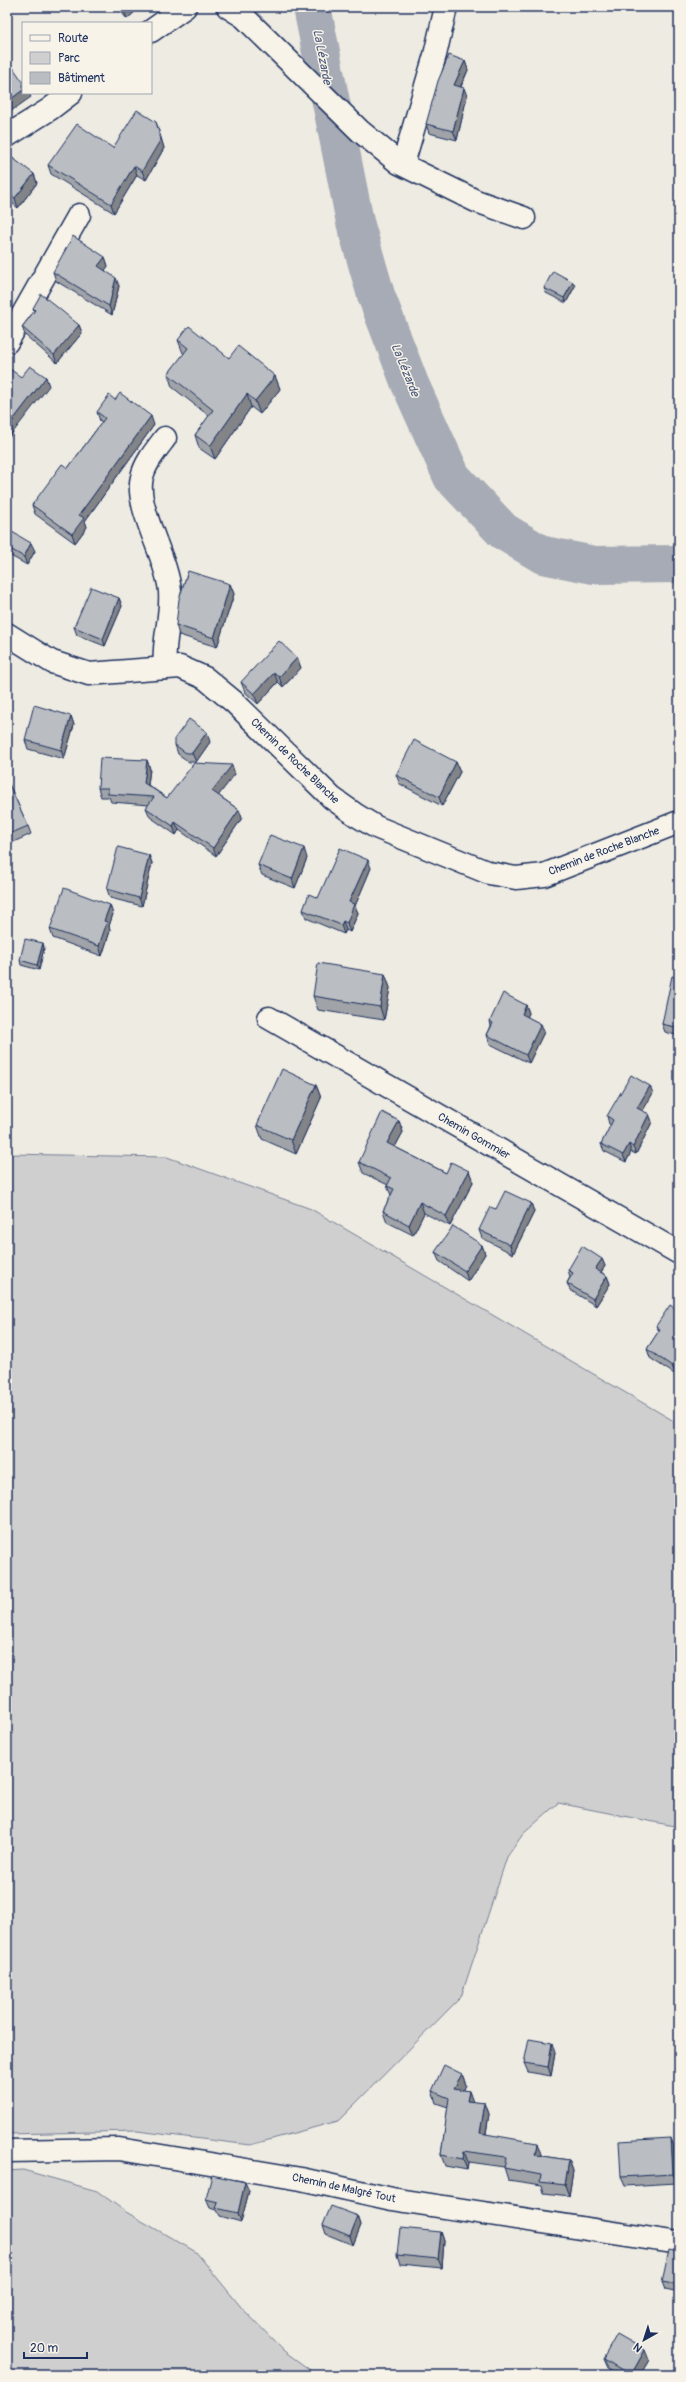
<svg xmlns="http://www.w3.org/2000/svg" width="686" height="2382" font-family="Pangolin,sans-serif">
  <style>
    .green { fill: #cfcfcf; stroke: #757f96 }
    .lines { fill: none; stroke-linecap: round; stroke-linejoin: round }
    .river { stroke: #a6abb5; stroke-width: 38 }
    .minor-casing { stroke: #1b2f5e; stroke-width: 25 }
    .major-casing { stroke: #1b2f5e; stroke-width: 25 }
    .minor { stroke: #f7f3e8; stroke-width: 22 }
    .major { stroke: #f7f3e8; stroke-width: 22 }
    .wall { fill: #a0a3a7; stroke: #1b2f5e }
    .shaded-wall { fill: #828488; stroke: #1b2f5e }
    .building { fill: #babdc2; stroke: #1b2f5e }
    .labels { text-anchor: middle; dominant-baseline: central; stroke-width: 3; stroke-linejoin: round; paint-order: stroke }
    .street-label { font-size: 11px; fill: #1b2f5e; stroke: #f7f3e8 }
    .water-label { font-size: 12px; font-style: italic; fill: #455478; stroke: #f7f3e8 }
  </style>
  <rect width="100%" height="100%" fill="#eeebe2"/>
  <filter id="ink" filterUnits="userSpaceOnUse"><feTurbulence type="fractalNoise" baseFrequency=".025" numOctaves="2"/><feDisplacementMap in="SourceGraphic" scale="8" xChannelSelector="R" yChannelSelector="G"/><feConvolveMatrix kernelMatrix="1 2 1 2 8 2 1 2 1" color-interpolation-filters="sRGB"/></filter>
  <g filter="url(#ink)">
    <path class="green" d="M7,1154l160,3 144,52 368,215v403l-121,-24 -35,31 -16,23 -46,140 -123,124 -88,24 -113,-14 -130,3z
      M23,2170l74,21 29,21 70,40 45,55 43,44 33,24h-310v-204z"/>
    <g class="lines">
      <path class="river" d="M312,7l43,215 21,73 34,89 42,93 51,54 40,24 51,10 85,-1"/>
      <g class="minor-casing">
        <path id="minor" d="M228,7l16,10 116,114 39,32 77,38 48,17
          M151,31l34,-24
          M7,136l43,-27 21,-16
          M403,164l32,-109 11,-48
          M7,342l72,-127
          M165,438c-9,12 -20,25 -23,39 -8,30 26,81 28,115 2,26 -8,50 -5,76
          M269,1018l410,235
          M7,2151l112,-2 182,30 91,20 287,44"/>
      </g>
      <g class="major-casing">
        <path id="major" d="M7,634l45,28 37,12 91,-7 25,11 29,24 98,96 24,17 20,12 113,46 27,5 28,-3 135,-53"/>
      </g>
      <use href="#minor" class="minor"/>
      <use href="#major" class="major"/>
    </g>
    <path class="wall" d="M117,7h23l-13,12z
      M465,61l3,9 -7,17 6,9 -10,44 -28,-7 -3,-9z
      M156,122l8,26 -18,32 -9,-5 -23,38 -63,-39 -3,-9 65,-17z
      M7,160l27,14 3,9 -19,25 -6,-5 -5,7z
      M105,257l3,9 -3,4 14,16 -7,29 -56,-34 -3,-9z
      M575,286l-9,17 -20,-10 -2,-5z
      M33,308l46,17 3,8 -25,30 -32,-28 -3,-8 12,-16z
      M178,340l51,18 46,18 5,13 -20,25 -9,-7 -36,52 -16,-11 -4,-13 14,-19 -37,-29 -4,-13 16,-20 -1,-1z
      M97,412l57,13 -69,96 2,6 -12,16 -40,-29 -3,-9 36,-37 34,-46 -2,-1z
      M7,529l28,22 -8,14 -20,-11z
      M230,584l4,10 -17,53 -38,-12 -3,-10z
      M119,598l3,8 -17,40 -28,-11 -3,-8z
      M297,658l4,10 -18,19 -5,-5 -20,22 -13,-12 -4,-10z
      M71,716l3,9 -10,34 -36,-10 -3,-9z
      M210,742l-14,20h-7l-11,-8 -3,-9z
      M147,760l3,9 -2,16 19,13 68,-24 -17,21 21,15 3,8 -26,38 -37,-26 -3,5 -26,-18 -4,-9 3,-3 -38,-3 -2,-5h-8l-3,-9z
      M456,762l4,10 -18,34 -42,-22 -4,-9z
      M7,780l21,46 3,8 -24,11z
      M149,855l3,8 -10,43 -32,-8 -3,-9z
      M307,858l-12,30 -33,-13 -4,-10z
      M371,868l-16,38 3,7 -8,19 -4,-2 -2,4 -38,-16 -3,-8 15,-12z
      M113,914l-4,12 1,5 -8,25 -49,-18 -3,-9z
      M43,943l1,5 -5,22 -18,-5 -1,-5z
      M385,974l5,14 -6,32 -66,-10 -5,-14z
      M679,978v58l-14,-4 -3,-8z
      M526,1005l3,8 -2,4 14,7 3,8 -15,31 -39,-19 -3,-9 4,-9 -1,-5z
      M316,1085l5,13 -25,56 -34,-15 -5,-14z
      M653,1093l-11,18 7,3 3,8 -16,32 -5,-2 -5,10 -22,-11 -3,-7 10,-19 -2,-1 -2,-8z
      M399,1121l4,11 -8,15 51,26 23,-2 4,11 -23,44 -26,-13 -11,22 -26,-13 -4,-11 8,-16 -4,-9 1,-1 -25,-12 -4,-11z
      M531,1203l3,9 -21,42 -31,-16 -3,-8 17,-21z
      M482,1245l3,9 -17,27 -29,-20 -4,-9z
      M602,1259l3,7 -4,6 6,4 3,8 -14,22 -26,-16 -3,-7 3,-6 -2,-7z
      M679,1311v59l-3,5 -26,-17 -3,-9 12,-18 -3,-5z
      M555,2053l-4,23 -23,-4 -4,-9z
      M679,2073v24l-3,-7z
      M462,2074l4,11 -3,5 6,1 3,11 13,1 4,11 -3,20 55,20v2l28,4 4,11 -4,25 -25,-3 -2,-8 -34,-5 -4,-13 -36,-5 -1,8 -22,-4 -4,-11 7,-48 -12,-4 -4,-12z
      M671,2138l3,9 3,36 -52,3 -4,-9z
      M249,2191l-8,31 -21,-6 -3,-6 -7,-2 -4,-9z
      M358,2216l3,9 -8,20 -27,-11 -3,-9z
      M441,2232l3,9 -2,27 -42,-4 -3,-9z
      M679,2252v41l-14,-3 -3,-8z
      M603,2359l46,1 -9,15h-22l-11,-7z"/>
    <path class="shaded-wall" d="M126,7h14l-13,12 -4,-10z
      M465,61l3,9 -11,24 -3,-9z
      M464,88l3,8 -10,44 -4,-9z
      M23,90v3h6l2,4 -24,17v-12z
      M156,122l8,26 -18,32 -4,-9z
      M134,166l3,9 -23,38 -3,-9z
      M34,174l3,9 -19,25 -3,-10z
      M9,194l3,9 -5,7v-14z
      M105,257l3,9 -6,9 -4,-9z
      M116,278l3,8 -7,29 -3,-9z
      M573,282l2,4 -9,17 -2,-5z
      M79,325l3,8 -25,30 -3,-8z
      M275,376l5,13 -20,25 -5,-13z
      M46,377l3,9 -42,54v-12z
      M247,394l4,13 -36,52 -5,-13z
      M151,416l3,9 -69,96 2,6 -12,16 -3,-9 7,-19z
      M31,543l4,8 -8,14 -3,-8z
      M230,584l4,10 -17,53 -3,-9z
      M119,598l3,8 -17,40 -2,-7z
      M297,658l4,10 -18,19 -4,-10z
      M274,673l4,9 -20,22 -4,-10z
      M71,716l3,9 -10,34 -3,-9z
      M207,732l3,10 -14,20 -4,-9z
      M147,760l3,9 -3,22 -3,-8z
      M456,762l4,10 -18,34 -3,-9z
      M232,765l3,9 -20,26 -3,-9z
      M239,810l3,8 -26,38 -3,-8z
      M175,822l4,8 -3,5 -3,-9z
      M304,848l3,10 -12,30 -3,-9z
      M149,855l3,8 -10,43 -3,-8z
      M368,860l3,8 -16,38 3,7 -8,19 -3,-9 2,-21z
      M110,905l3,9 -4,12 1,5 -8,25 -3,-10 5,-25z
      M343,921l3,9 -2,4 -3,-9z
      M43,943l1,5 -5,22 -2,-5z
      M385,974l5,14 -6,32 -4,-13z
      M526,1005l3,8 -4,10 -3,-9z
      M541,1024l3,8 -15,31 -3,-8z
      M316,1085l5,13 -25,56 -5,-14z
      M650,1086l3,7 -13,23 -3,-8z
      M649,1114l3,8 -16,32 -3,-7z
      M399,1121l4,11 -12,22 -4,-11z
      M629,1144l2,8 -5,10 -3,-7z
      M469,1171l4,11 -23,44 -4,-10z
      M420,1202l4,11 -11,22 -4,-10z
      M531,1203l3,9 -21,42 -3,-9z
      M482,1245l3,9 -17,27 -3,-10z
      M602,1259l3,7 -7,11 -3,-8z
      M607,1276l3,8 -14,22 -3,-7z
      M677,1358l2,5v7l-3,5 -4,-9z
      M552,2043l3,10 -4,23 -3,-9z
      M462,2074l4,11 -7,15 -5,-12z
      M469,2091l4,11 -6,-1z
      M485,2103l4,11 -5,30 -4,-11z
      M671,2138l3,9 3,36 -4,-9z
      M537,2143l4,11 -2,12 -4,-11z
      M464,2151l4,11 -1,8 -4,-11z
      M569,2160l4,11 -4,25 -4,-11z
      M245,2182l4,9 -8,31 -3,-9z
      M358,2216l3,9 -8,20 -3,-9z
      M441,2232l3,9 -2,27 -4,-9z
      M645,2350l4,10 -9,15h-9z"/>
    <path class="building" d="M121,7h5l-3,2z
      M449,55l16,6 -11,24 10,3 -11,43 -27,-7 12,-43z
      M7,59l16,23v8l-16,12z
      M137,110l19,12 5,17 -19,32 -8,-5 -23,38 -63,-39 29,-41 36,24z
      M10,156l24,18 -19,24 -6,-4 -2,2v-36z
      M73,236l32,21 -7,9 18,12 -7,28 -56,-34z
      M553,271l20,11 -9,16 -20,-10z
      M41,294l38,31 -25,30 -32,-28 13,-17 -2,-2z
      M189,326l40,32 9,-12 37,30 -20,25 -8,-7 -37,52 -15,-11 18,-25 -45,-36 20,-26 -10,-8z
      M30,366l16,11 -39,51v-61l14,10z
      M120,393l31,23 -72,99 5,3 -12,16 -40,-29 30,-41 6,4 37,-50 -8,-6 12,-17 6,5z
      M7,529l24,14 -7,14 -17,-10z
      M188,571l42,13 -16,54 -38,-13 3,-26z
      M91,587l28,11 -16,41 -29,-12z
      M279,641l18,17 -18,19 -5,-4 -20,21 -13,-12z
      M34,705l37,11 -10,34 -36,-10z
      M189,719l18,13 -15,21h-6l-11,-8v-7z
      M414,740l42,22 -17,35 -43,-22z
      M100,758l47,2 -3,23 23,15 27,-35 38,2 -20,26 27,19 -26,38 -38,-26 -2,4 -27,-18 8,-11 -46,-3v-6h-10z
      M7,780l21,46 -21,9z
      M270,835l34,13 -12,31 -34,-14z
      M118,847l31,8 -10,43 -32,-9z
      M340,848l28,12 -19,42 5,2 -7,19 -4,-2 -2,4 -38,-15 6,-16 9,4z
      M64,888l46,17 -6,16 3,1 -8,24 -49,-17z
      M25,939l18,4 -6,22 -17,-5z
      M318,963l67,11 -5,33 -67,-11z
      M672,976l7,2v50l-17,-4z
      M503,993l23,12 -4,9 19,10 -15,31 -39,-20 6,-12 -3,-2z
      M282,1069l34,16 -25,55 -34,-15z
      M631,1075l19,11 -13,22 12,6 -16,33 -4,-3 -6,11 -22,-11 12,-24 -6,-4z
      M382,1112l17,9 -12,22 59,30 5,-11 18,9 -23,45 -26,-14 -11,23 -26,-14 11,-22 -7,-3 4,-8 -32,-16z
      M505,1191l26,12 -21,42 -31,-15 11,-23 6,2z
      M453,1226l29,19 -17,26 -30,-19z
      M582,1246l20,13 -7,10 12,7 -14,23 -26,-16 6,-10 -5,-3z
      M670,1305l9,6v49l-2,-2 -5,8 -25,-17 13,-20 -4,-3z
      M529,2039l23,4 -4,24 -24,-4z
      M444,2065l18,9 -8,14 15,3 -2,10 18,2 -5,30 57,10 -2,12 34,5 -4,25 -25,-3 1,-7 -37,-7 2,-11 -42,-6 -1,8 -22,-4 8,-57 -17,-7z
      M679,2073v17h-3z
      M671,2138l2,36 -52,3 -2,-36z
      M212,2175l33,7 -7,31 -22,-5 2,-6 -12,-3z
      M331,2206l27,10 -8,20 -27,-11z
      M400,2228l41,4 -3,27 -41,-4z
      M669,2250l10,2v33l-17,-3z
      M617,2334l28,16 -14,25 -28,-16z"/>
  </g>
  <g class="labels">
    <g class="street-label">
      <text transform="translate(295 761) rotate(44)">Chemin de Roche Blanche</text>
      <text transform="translate(604 851) rotate(-21)">Chemin de Roche Blanche</text>
      <text transform="translate(474 1136) rotate(30)">Chemin Gommier</text>
      <text transform="translate(344 2188) rotate(12)">Chemin de Malgré Tout</text>
    </g>
    <g class="water-label">
      <text transform="translate(322 57) rotate(79)">La Lézarde</text>
      <text transform="translate(405 370) rotate(68)">La Lézarde</text>
    </g>
  </g>
  <rect width="686" height="2382" fill="none" stroke="#f7f3e8" stroke-width="24"/>
  <rect x="12" y="12" width="662" height="2358" fill="none" stroke="#1b2f5e" stroke-width="1.5" filter="url(#ink)"/>
  <rect x="22" y="22" width="130" height="72" fill="#f7f3e8" stroke="#9fa5b1"/>
  <rect x="30" y="35" width="20" height="6" fill="#f7f3e8" stroke="#9fa5b1"/>
  <text x="58" y="42" font-size="12" fill="#1b2f5e">Route</text>
  <rect x="30" y="52" width="20" height="12" fill="#cfcfcf" stroke="#9fa5b1"/>
  <text x="58" y="62" font-size="12" fill="#1b2f5e">Parc</text>
  <rect x="30" y="72" width="20" height="12" fill="#babdc2" stroke="#9fa5b1"/>
  <text x="58" y="82" font-size="12" fill="#1b2f5e">Bâtiment</text>
  <g transform="translate(644 2340) rotate(219)" stroke="#f7f3e8" stroke-width="3" paint-order="stroke">
  <path d="M0-3L7 15L0 10L-7 15Z" fill="#1b2f5e"/>
  <text y="-6" font-size="11" font-weight="bold" text-anchor="middle" fill="#1b2f5e">N</text>
  </g>
  <path d="M24 2352v6h63v-6" fill="none" stroke="#1b2f5e" stroke-width="2"/>
  <text x="30" y="2352" font-size="12" fill="#1b2f5e" stroke="#f7f3e8" stroke-width="3" paint-order="stroke">20 m</text>
</svg>
